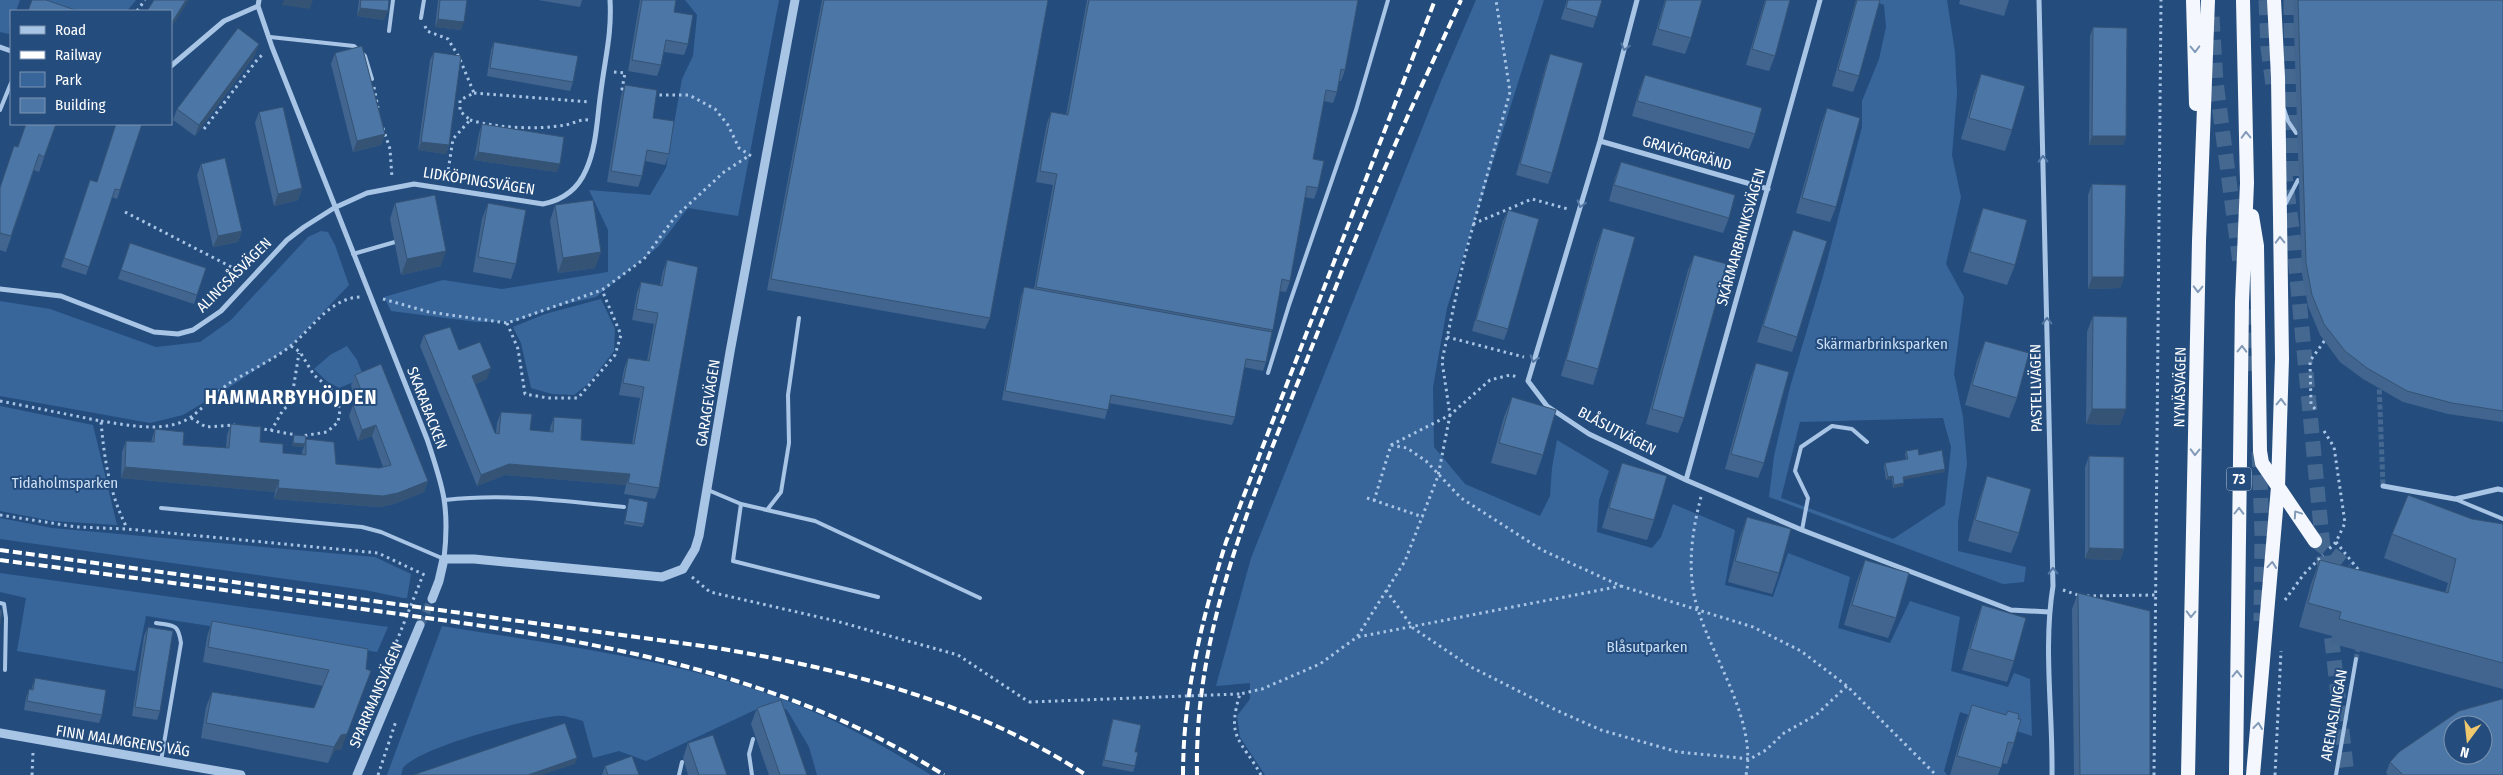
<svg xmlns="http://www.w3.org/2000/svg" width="2503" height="775" font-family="'Fira Sans Condensed',sans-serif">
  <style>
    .green { fill: #38669b; fill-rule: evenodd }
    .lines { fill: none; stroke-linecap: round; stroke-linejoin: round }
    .minor-tunnel { stroke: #456891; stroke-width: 5; stroke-dasharray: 5 2.5; stroke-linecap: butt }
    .tertiary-tunnel { stroke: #456891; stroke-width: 9; stroke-dasharray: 9 4.5; stroke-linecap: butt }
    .trunk-tunnel { stroke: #456891; stroke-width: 14; stroke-dasharray: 14 7; stroke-linecap: butt }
    .motorway-tunnel { stroke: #456891; stroke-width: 15; stroke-dasharray: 15 8; stroke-linecap: butt }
    .path { stroke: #a9c5e6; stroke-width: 3; stroke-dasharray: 2.5 4; stroke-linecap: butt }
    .service { stroke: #a9c5e6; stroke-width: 4 }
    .minor { stroke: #a9c5e6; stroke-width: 5 }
    .tertiary { stroke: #a9c5e6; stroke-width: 9 }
    .trunk { stroke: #f4f8fe; stroke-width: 14 }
    .rail { stroke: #fff; stroke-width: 4; stroke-dasharray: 9 4; stroke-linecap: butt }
    .path-bridge { stroke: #a9c5e6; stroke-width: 3; stroke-dasharray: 2.5 4; stroke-linecap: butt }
    .wall { fill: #41658f }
    .shaded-wall { fill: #355374 }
    .building { fill: #4c76a6; stroke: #355374; fill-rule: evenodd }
    .oneway { stroke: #5377a2 }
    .oneway2 { stroke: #829ab8 }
    .labels { text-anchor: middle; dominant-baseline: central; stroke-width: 4; stroke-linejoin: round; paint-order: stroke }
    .shield { fill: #244d7e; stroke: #bdcad8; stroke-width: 1 }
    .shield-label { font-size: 14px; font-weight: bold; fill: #fff }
    .street-label { font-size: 15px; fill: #fff; stroke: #244d7e }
    .park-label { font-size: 15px; fill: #ccdff4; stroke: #244d7e }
    .district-label { font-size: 20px; font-weight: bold; letter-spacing: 1px; fill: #fff; stroke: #244d7e }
  </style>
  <rect width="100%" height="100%" fill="#244d7e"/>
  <path class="green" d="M0,0h20l-4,11h-5l-2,23 -9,-2z
    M41,0h95l-9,11h-53z
    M685,0h94l-41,216 -50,-8 -30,39 -62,50 -34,8 -46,16 -39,1 -86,-11 -7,-14 59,-17 59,9 106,-17v-42l-19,-40 61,5 16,-27 16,-89 11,-23 4,-41z
    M1476,0h68l-97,308 -14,79 1,60 31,37 75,32 10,-20 2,-28 5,-28 52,31 -10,29 -2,32 55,16 9,-11 12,-33 62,26 -10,55 48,12 15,-44 62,24 -12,51 52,15 20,-42 50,16 -9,54 57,16 6,-14 16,6 2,57 -72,-24 -16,59 3,4h-682l-25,-38 -3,-21 13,-17v-16l-34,3 35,-128 190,-477z
    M1871,0h76l8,52 2,42 -5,61 9,42 -15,67 18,33 -10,77 9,43 4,47 -9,58v29l68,16 -2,15 -21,2 -234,-87 5,-41 16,-69 33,-111 39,-149v-26l17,-42 7,-32 -2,-22zM1943,418l8,29 -6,58 -52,34 -112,-41 19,-76z
    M321,231l7,1 7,13 14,40 -58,61 -55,37 -53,32 -33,8 -150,-27v-95l50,8 106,38 44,-5 31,-22 77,-83z
    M601,299l14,30 -1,22 -26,33 -14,11 -22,-1 -21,-6 -10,-45 -8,-16 32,-13z
    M347,346l10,14 6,15 -4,5 -20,8 -11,-6 -14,-13 16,-14z
    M0,406l93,19 24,100 -64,-4 -53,-10z
    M0,518l52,10 323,29 36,17 -4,24h-4l-38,-8 -365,-51z
    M0,573l388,54 -11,25 -231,-36 -11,55 -118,-20 9,-53 -26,-6z
    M442,626c116,19 237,33 348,76 49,19 96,45 141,73h-114l-8,-28 -22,-37 -17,-7 -124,58 -27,-10 -26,7 -10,-37c-8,-2 -18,-6 -27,-5 -28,3 -137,31 -153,52 -1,2 -1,5 -2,7h-14z"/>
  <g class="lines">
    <path class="minor-tunnel" d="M2379,382l4,104
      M2356,659l2,-9"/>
    <path class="tertiary-tunnel" d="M420,625l12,-26"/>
    <path class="trunk-tunnel" d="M2315,541l34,26"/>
    <path class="motorway-tunnel" d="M2266,0l2,48 5,37
      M2291,0l1,180
      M2212,17l4,65 24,181
      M2284,167l9,69 33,344
      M2246,310l8,64
      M2259,452l3,81 -1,88
      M2329,615l18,160"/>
    <path class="path" d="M137,11l8,-11
      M425,26l2,5 21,8 11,18 15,36 -14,7v11l10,9 -17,19 -6,39
      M614,72l11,1 -3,16 5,1
      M374,87l4,21
      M474,93l116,9
      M653,95h36l26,14 13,16 11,23 12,8
      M470,120c27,8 67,10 95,5 8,-1 14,-6 23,-5
      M383,128l7,21 2,29
      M204,129l53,-69 7,-7
      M125,212l118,61
      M1473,224l59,-25 36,10
      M383,299l46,13 78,11 95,-33 42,-31 31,-42 49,-45 26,-17
      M507,323l11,26 7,45 23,4h30l37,-43 6,-20 -19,-45
      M1447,337l77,20
      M291,346l9,6 14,23 20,17 6,18 -2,12 -11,10 -25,4
      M0,401l101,20c3,38 9,74 26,107
      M2315,409l-4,-5 -1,-43 15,-21
      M191,418l15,9 29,-2
      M101,421c27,4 65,13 90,-4 14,-10 25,-25 40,-35 20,-12 44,-23 62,-38 20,-17 38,-46 67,-47
      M258,428l38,7
      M271,431l12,-21 8,-7 8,-50
      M2324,431l10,16 11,76 -9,19 -7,7
      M1391,445l16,3 19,13 35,37 81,52 79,36 132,41 48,24 46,35 89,89
      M1701,497c-10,38 -15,78 -2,116 16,48 58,111 47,162
      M1367,498l56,19
      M1374,501l17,-56 59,-30 40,-35 20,-5 8,2
      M0,515l77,12 50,2 251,24 49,23
      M2336,542l25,31
      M692,577l18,15 126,29 122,34 71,47
      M1386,590l27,38 58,39 87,44 43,19 77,22 72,7 16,-9 18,-17 32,-18 31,-29
      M2063,590l18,6
      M2087,596l69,-1
      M2285,600l19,-26 19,-19
      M1358,637l263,-51
      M394,648l29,-73
      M32,775l1,-22
      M378,775l18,-54
      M1261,775c-20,-36 -35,-36 -21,-81l22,-5 58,-25 37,-27 48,-76 33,-85 12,-61 -8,-54 22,-102 46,-167 -14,-92
      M2154,775l7,-775
      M2275,775l6,-124"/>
    <path class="service" d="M421,18l3,-18
      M389,31l4,-31
      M270,37l84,9 11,10 7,23
      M2284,109l4,12 8,12
      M0,110l11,-27
      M2286,203l12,-23
      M353,254l42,-12
      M1268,373l21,-68 67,-195 32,-110
      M708,490l33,14 -8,57 145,36
      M2455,499l48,20
      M445,500c62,-7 118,1 179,7
      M741,504l74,17 165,77
      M161,508l201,19 19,5 63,27
      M767,510l14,-18 8,-49 -1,-48 11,-77
      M1802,530l6,-32 -13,-27 6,-24 31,-21 20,3 15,13
      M0,603l4,1 2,14 -1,52
      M156,623c18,3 22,0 25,20l-20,118
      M679,775l3,-13
      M752,775l-3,-21 4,-15
      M2336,775l20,-116"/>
    <path class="minor" d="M259,0l-1,6 14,41 155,392c16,48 23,68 17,120
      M1637,0l-37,141 -72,240 19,25 42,28 97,46 116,50 209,80 38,2
      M2039,0l14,586c-10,62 0,126 -1,189
      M0,47l11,4
      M171,66l53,-45 34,-15
      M1600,141l168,48
      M0,289l61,7 93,36 24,2 15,-4 28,-19 66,-71 17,-13 30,-19 33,-15 47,-9 129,20c20,-4 35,-15 43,-34 11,-24 11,-53 15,-79 4,-33 11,-57 9,-91
      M1686,480l134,-480
      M2383,486l72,13 43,-10 5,1"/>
    <path class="tertiary" d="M432,599l7,-18 5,-22h30l188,18 21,-8 12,-20 4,-13 31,-184 65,-352
      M0,733l241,42
      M357,775l63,-150"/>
    <path class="trunk" d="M2193,0l3,104
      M2252,216l5,30 3,205 2,12 53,78
      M2188,775l11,-534 9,-241
      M2236,775l6,-473 5,-119 -4,-183
      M2253,775l25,-288 4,-128 -4,-282 -4,-77"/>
    <path class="rail" d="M0,550l717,98c131,22 257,54 369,127
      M0,560c128,17 256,34 384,52 197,27 388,55 560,163
      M1183,775c0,-81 19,-156 43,-233l209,-542
      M1197,775c-3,-141 52,-269 103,-398 34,-86 68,-172 106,-257 18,-40 37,-80 55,-120"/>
    <path class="path-bridge" d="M1029,702l211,-8"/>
  </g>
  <path class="wall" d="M359,0h30l-5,20 -27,-4z
    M438,0h29l-6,30 -26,-3z
    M538,0h44l-2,7z
    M640,0h36l-2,12 14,32 -4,11 -20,-3 -3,13 -4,11 -29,-5z
    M822,0h226l-58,318 -5,11 -218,-39z
    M1087,0h271l-13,70 -4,11h-2l-2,11 -4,11 -9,-2 -11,58 5,29 -4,11 -9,-2 -15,84 -4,11 -6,-1 -14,71 -3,9 -19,-4 -9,50 -3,8 -123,-22 -4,16 -103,-19 19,-104 3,-9 10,2 19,-104 -17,-3 11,-59 4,-11 15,3z
    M1567,0h35l-9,28 -32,-9z
    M1665,0h37l-11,38 -6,16 -33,-9z
    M1765,0h25l-15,56 -6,15 -23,-6z
    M1856,0h24l-21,76 -6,16 -21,-6z
    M1960,0h49l-5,16 -45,-12z
    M2293,0h210v422l-55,-8 -45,-12 -40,-23 -23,-17 -20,-27 -12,-29 -6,-32z
    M2093,27l33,109 -3,9h-34l1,-109z
    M494,42l79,40 -3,9 -83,-15 4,-26z
    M434,52l15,93 -3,9 -28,-4 12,-90z
    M335,53l50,81 -4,11 -28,7 -22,-88z
    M1550,54l2,119 -4,11 -32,-9 30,-110z
    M255,55l-60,81 -22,-16 4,-11z
    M1981,74l31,56 -7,21 -44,-12 13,-45z
    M1645,75l110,59 -6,15 -117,-33 7,-25z
    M625,85l28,33 16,36 -4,11 -20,-4 -3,15 -4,11 -31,-5 14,-86z
    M1827,108l9,99 -6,15 -34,-9 25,-89z
    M259,112l43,76 -4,12 -24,6 -19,-83z
    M26,124h30l-17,48 -5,-2 -28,82 -6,-2v-63l14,-41 4,1z
    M142,124l-25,75 -5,-2 -26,78 -25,-8 29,-87 7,2z
    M482,124l75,48 -83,-12 5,-27z
    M1621,162l108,56 -6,15 -114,-32 6,-23z
    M201,164l41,67 -4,11 -25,5 -16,-72z
    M2092,184l32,93 -4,11 -32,1v-94z
    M395,203l46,63 -40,9 -11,-56z
    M488,203l28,61 -5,15 -38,-7 9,-53z
    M555,205l40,63 -37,5 -8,-52z
    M1983,208l32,57 -8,20 -44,-13 13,-44z
    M1508,210v119l-4,11 -32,-9 31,-110z
    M1603,228l-5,141 -5,16 -32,-9 36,-132z
    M1793,230l4,107 -5,15 -35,-10 30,-96z
    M130,243l67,52 -3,9 -76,-25z
    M1694,255l-10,163 -6,15 -32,-9 42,-154z
    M667,260l-8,228 -4,11 -31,-5 2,-9 -121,-10 -28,11 -57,-140 4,-11 35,15 28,29 -12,5 20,49h1l1,-10 4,-11 29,18 20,2v-4l4,-11 27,23 51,4 8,-46 -21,-3 5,-26 4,-11 19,3 7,-37 -22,-4 5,-27 4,-11 19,3 3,-14z
    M2093,316l27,109 -34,-1 1,-92z
    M1985,341l32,57 -8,20 -44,-13 12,-44z
    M1756,363l8,100 -6,15 -33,-9 25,-90z
    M355,375l73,106 -4,11 -30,12 -15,3 -105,-8 1,-7 -154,-14 1,-26 4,-11 25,1 4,-13 28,16 43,3 1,-13 4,-11 29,18 23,11 19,2v-4l2,-4 -12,-1 2,-11 12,6 30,23 43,4 4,-1 -11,-31 -14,5 -9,-25 4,-11 5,-2 -7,-17z
    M1512,397l31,58 -7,20 -45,-12 13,-46z
    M1906,451l13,4 26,14 -1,3 -40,7 -1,7 -10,2 -1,-9 -6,1 -2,-14 1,-3 21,-4 -1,-5z
    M2089,456l35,93 -4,11 -35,-1v-92z
    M1622,463l32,57 -7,20 -45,-12 13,-45z
    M1987,476l32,57 -8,20 -43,-12 12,-44z
    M629,498l15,26 -2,3 -18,-3z
    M1747,517l32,56 -7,21 -44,-12 12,-45z
    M2472,519l31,5v165l-173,-46 2,-7 -33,-9 12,-43 9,-24 125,33 3,-10 -64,-25 8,-24z
    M1865,560l31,58 -8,20 -44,-13 13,-44z
    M2078,593l72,182h-76l-2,-166z
    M1982,605l32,56 -7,21 -45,-12 13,-45z
    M212,621l156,28 -27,101h-6l-7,13 -127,-25 5,-31 6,-15 102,16 9,-22 -120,-24 4,-25z
    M148,627l12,84 -3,9 -25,-4 12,-80z
    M35,678l67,37 -3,8 -75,-13 2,-12 3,-9 2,1z
    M1972,705l42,38 -7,21 -5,-1 -4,12h-48l14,-49z
    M757,708l50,67h-38l-18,-51z
    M1113,719l22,33v14l-2,6 -31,-6 9,-41z
    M688,743l39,32h-39l-5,-17z
    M2390,762l113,13h-115l-2,-2z
    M605,766l34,9h-37z"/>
  <path class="shaded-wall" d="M186,0h3l-18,28v-4z
    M284,0h29l-3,9 -28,-4z
    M360,8l28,3 -4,9 -27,-4z
    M438,19l26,3 -3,8 -26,-3z
    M259,44l-4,11 -60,81 4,-11z
    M385,134l-4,11 -28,7 4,-11z
    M2092,136h34l-3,9h-34z
    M421,142l28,3 -3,9 -28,-4z
    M478,152l82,12 -3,8 -83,-12z
    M302,188l-4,12 -24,6 4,-12z
    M242,231l-4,11 -25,5 5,-11z
    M446,251l-5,15 -40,9 6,-16z
    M601,252l-6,16 -37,5 5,-15z
    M2092,277h32l-4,11 -32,1z
    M491,368l-4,11 -19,8 4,-11z
    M2092,409h34l-6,16 -34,-1z
    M376,425l-4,11 -14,5 4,-11z
    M293,443l12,1 -1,3 -12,-1z
    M509,464l121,10 -4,11 -121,-10 -28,11 4,-11z
    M125,467l154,13 -4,12 -154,-14z
    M1945,469l-1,3 -42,8 1,-3z
    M1893,476l-1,3 -6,1 2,-3z
    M428,481l-4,11 -30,12 -15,3 -105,-8 4,-11z
    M1904,483l-1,3 -10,2 1,-3z
    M2089,548l35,1 -4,11 -35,-1z
    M371,671l-30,79h-6l-7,13 6,-16z
    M577,758l-2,6 -33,11h-14z"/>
  <path class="building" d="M32,0h14l32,11h-50z
    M154,0h32l-15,24v-13h-24z
    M361,0h28l-1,11 -28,-3z
    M440,0h27l-3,22 -26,-3z
    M642,0h34l-2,12 19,3 -5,29 -22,-4 -5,25 -29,-5z
    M824,0h224l-58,318 -219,-39z
    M1089,0h269l-13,70 -4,-1 -4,23 -11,-2 -13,69 11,2 -6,27 -11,-2 -17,95 -8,-2 -9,51 -237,-43 21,-113 -17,-3 11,-59 17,3z
    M1568,0h34l-5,17 -31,-9z
    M1666,0h36l-11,38 -33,-9z
    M1766,0h24l-15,56 -23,-7z
    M1857,0h23l-21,76 -21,-6z
    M2298,0h205v411l-51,-8 -45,-12 -40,-23 -22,-17 -21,-27 -12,-29 -6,-32z
    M2093,27l34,1 -1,108h-34z
    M238,28l21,16 -60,81 -22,-16z
    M494,42l84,14 -5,26 -83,-14z
    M362,46l23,88 -28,7 -22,-88z
    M434,52l27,4 -12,89 -28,-3z
    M1550,54l33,9 -31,110 -32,-9z
    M1981,74l44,12 -13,44 -43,-12z
    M1645,75l117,33 -7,26 -118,-33z
    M625,85l32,5 -4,28 21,3 -5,33 -22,-4 -5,26 -31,-5z
    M283,107l19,81 -24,6 -19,-82z
    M1827,108l33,10 -24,89 -34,-9z
    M26,124h30l-12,33 -5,-3 -28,82 -11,-3v-45l14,-42 4,1z
    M116,124h26l-22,66 -5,-1 -26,78 -25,-9 26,-78 7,2z
    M482,124l82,13 -4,27 -82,-12z
    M225,158l17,73 -24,5 -17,-72z
    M1621,162l114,33 -6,23 -115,-33z
    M2092,184l34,1 -2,92h-32z
    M435,195l11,56 -39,8 -12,-56z
    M593,200l8,52 -38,6 -8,-53z
    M488,203l38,7 -10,54 -38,-7z
    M1983,208l44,12 -12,45 -45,-13z
    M1508,210l31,9 -31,110 -32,-9z
    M1603,228l32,9 -37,132 -32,-9z
    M1793,230l34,11 -30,96 -34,-11z
    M130,243l76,25 -9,27 -76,-25z
    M1694,255l33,9 -43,154 -32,-9z
    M667,260l31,7 -39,221 -31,-5 2,-9 -121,-10 -28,11 -57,-140 26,-8 9,23 21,-8 11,26 -19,8 23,57 4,1 2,-22 31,2 -2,16 23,2 1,-15 28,2 -1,21 53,4 10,-57 -21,-4 5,-25 21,3 9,-48 -22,-4 5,-27 21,4z
    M1024,287l248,45 -6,30 -20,-3 -11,58 -124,-22 -3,15 -103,-19z
    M2093,316l34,1 -1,92h-34z
    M1985,341l44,12 -12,45 -45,-13z
    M1756,363l33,9 -25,91 -33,-9z
    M381,364l47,117 -30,12 -15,3 -105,-8 1,-8 -154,-13 1,-26 28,1 1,-13 29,3 -1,13 46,3 2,-24 30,3 -1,15 23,2v9l23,2v-16l28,3 2,22 43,4 12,-3 -15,-40 -14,5 -9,-25 12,-5 -10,-25z
    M1512,397l44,13 -13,45 -44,-12z
    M294,435l12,1 -1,8 -12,-1z
    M1918,449l1,6 23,-5 3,19 -42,8 1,6 -10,2 -1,-9 -5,1 -3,-14 23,-4 -2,-8z
    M2089,456l35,1v92l-35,-1z
    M1622,463l45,13 -13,44 -45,-12z
    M1987,476l44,13 -12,44 -44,-13z
    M2408,495l64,24 31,5v139l-164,-44 2,-7 -33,-9 12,-43 128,33 8,-34 -64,-25z
    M629,498l19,4 -4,22 -19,-3z
    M1747,517l44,12 -12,44 -44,-12z
    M1865,560l44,13 -13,45 -44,-13z
    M2078,593l72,18v164h-70z
    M1982,605l44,13 -12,43 -44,-12z
    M0,610h2l-2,14z
    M212,621l156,28 -2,20 5,2 -24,63 -6,1 -7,12 -128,-24 6,-31 102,16 15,-38 -121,-23z
    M148,627l25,4 -13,80 -25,-4z
    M35,678l71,12 -4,25 -75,-14 2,-12 4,1z
    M2502,699h1v76h-100l-13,-13 9,-10 60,-41zM2453,725h30v30h-30z
    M781,700l26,75h-27l-23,-67z
    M1972,705l34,10 2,-4 11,3 -1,5h3l-7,24 -6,-1 -7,26 -44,-12z
    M1113,719l28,6 -6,27h3l-3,14 -31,-6z
    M565,723l12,35 -49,17h-115z
    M713,735l14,40h-28l-11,-32z
    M632,756l7,19h-31l-3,-9z"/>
  <defs><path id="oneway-chevron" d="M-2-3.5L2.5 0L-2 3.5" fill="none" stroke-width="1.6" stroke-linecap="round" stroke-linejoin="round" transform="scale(1.25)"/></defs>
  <g class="oneway">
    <use href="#oneway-chevron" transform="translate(1625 47) rotate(105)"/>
    <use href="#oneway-chevron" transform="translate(2043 159) rotate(-91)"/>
    <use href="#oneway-chevron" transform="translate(1581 204) rotate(107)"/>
    <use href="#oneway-chevron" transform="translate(2047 321) rotate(-91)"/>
    <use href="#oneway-chevron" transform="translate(1534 359) rotate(107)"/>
    <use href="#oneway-chevron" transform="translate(2053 571) rotate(-91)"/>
  </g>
  <g class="oneway2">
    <use href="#oneway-chevron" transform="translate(2195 49) rotate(89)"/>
    <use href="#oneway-chevron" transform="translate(2246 135) rotate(-91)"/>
    <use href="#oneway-chevron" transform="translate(2280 240) rotate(-91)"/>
    <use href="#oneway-chevron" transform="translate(2198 289) rotate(91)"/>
    <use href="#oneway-chevron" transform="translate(2242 349) rotate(-89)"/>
    <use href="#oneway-chevron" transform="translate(2281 402) rotate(-89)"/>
    <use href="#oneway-chevron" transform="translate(2195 452) rotate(91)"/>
    <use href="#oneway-chevron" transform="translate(2239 511) rotate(-89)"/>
    <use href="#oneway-chevron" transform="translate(2297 514) rotate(-124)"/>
    <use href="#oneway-chevron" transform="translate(2272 565) rotate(-85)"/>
    <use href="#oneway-chevron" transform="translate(2191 614) rotate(91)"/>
    <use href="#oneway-chevron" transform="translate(2237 674) rotate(-89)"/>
    <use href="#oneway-chevron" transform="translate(2258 726) rotate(-84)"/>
  </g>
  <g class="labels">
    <rect class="shield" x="2226.5" y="467.5" width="25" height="23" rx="4"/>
    <g class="shield-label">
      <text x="2239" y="479">73</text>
    </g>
    <g class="street-label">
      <text transform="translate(1687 153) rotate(16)">GRAVÖRGRÄND</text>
      <text transform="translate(479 181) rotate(9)">LIDKÖPINGSVÄGEN</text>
      <text transform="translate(1741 237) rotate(-74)">SKÄRMARBRINKSVÄGEN</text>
      <text transform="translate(234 275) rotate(-45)">ALINGSÅSVÄGEN</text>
      <text transform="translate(2180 387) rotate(-89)">NYNÄSVÄGEN</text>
      <text transform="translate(2036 388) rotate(-91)">PASTELLVÄGEN</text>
      <text transform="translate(708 403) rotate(-81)">GARAGEVÄGEN</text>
      <text transform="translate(427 408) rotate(69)">SKARABACKEN</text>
      <text transform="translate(1617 431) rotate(28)">BLÅSUTVÄGEN</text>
      <text transform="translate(376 695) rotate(-67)">SPARRMANSVÄGEN</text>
      <text transform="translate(2334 715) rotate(-80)">ARENASLINGAN</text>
      <text transform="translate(123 741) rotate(9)">FINN MALMGRENS VÄG</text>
    </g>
    <g class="park-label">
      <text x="1882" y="344">Skärmarbrinksparken</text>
      <text x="65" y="483">Tidaholmsparken</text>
      <text x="1647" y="647">Blåsutparken</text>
    </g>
    <g class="district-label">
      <text x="291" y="397">HAMMARBYHÖJDEN</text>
    </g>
  </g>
  <rect x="10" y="10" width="162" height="115" fill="#244d7e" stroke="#7c94b2"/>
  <rect x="20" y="26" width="25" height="8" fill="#a9c5e6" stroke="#7c94b2"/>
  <text x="55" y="35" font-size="15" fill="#ffffff">Road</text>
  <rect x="20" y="51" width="25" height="8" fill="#ffffff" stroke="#7c94b2"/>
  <text x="55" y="60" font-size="15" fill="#ffffff">Railway</text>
  <rect x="20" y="72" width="25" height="15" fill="#38669b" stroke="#7c94b2"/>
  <text x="55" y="85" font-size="15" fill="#ffffff">Park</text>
  <rect x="20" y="98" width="25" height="15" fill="#4c76a6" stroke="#7c94b2"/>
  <text x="55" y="110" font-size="15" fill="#ffffff">Building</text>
  <g transform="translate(2468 740) rotate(195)"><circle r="24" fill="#244d7e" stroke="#7c94b2"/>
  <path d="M0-4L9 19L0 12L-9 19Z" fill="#f0c86d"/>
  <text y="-8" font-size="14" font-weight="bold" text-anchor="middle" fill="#ffffff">N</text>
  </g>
</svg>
